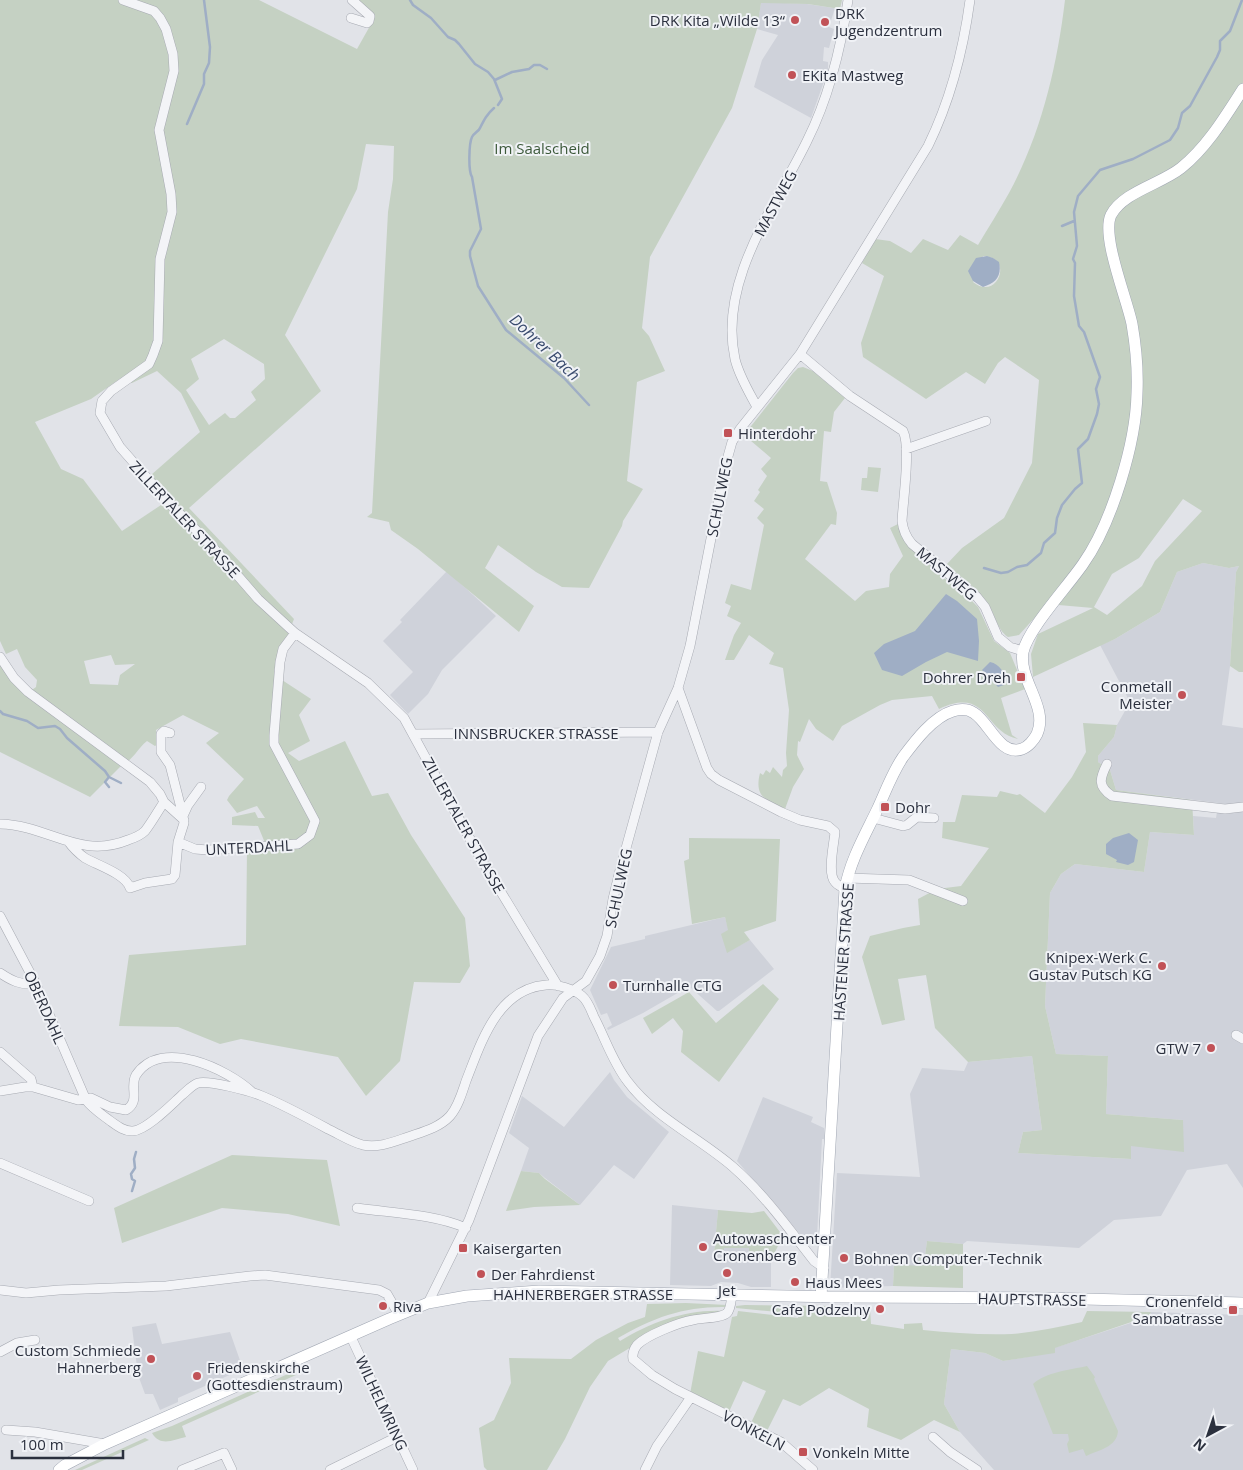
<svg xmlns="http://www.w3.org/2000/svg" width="1243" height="1470" font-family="'Open Sans',sans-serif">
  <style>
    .built { fill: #cfd2da }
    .green { fill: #c5d1c3; fill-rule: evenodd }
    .water { fill: #9faec5 }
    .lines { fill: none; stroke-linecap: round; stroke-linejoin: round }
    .stream { stroke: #9faec5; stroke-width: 2.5 }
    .minor-casing { stroke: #a7aab2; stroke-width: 10 }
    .major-casing { stroke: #a1a7b3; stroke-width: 12 }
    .minor { stroke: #f3f4f7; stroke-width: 9 }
    .major { stroke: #fff; stroke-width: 11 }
    .poi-dot { fill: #c15257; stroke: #f0f2f6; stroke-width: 2 }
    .labels { text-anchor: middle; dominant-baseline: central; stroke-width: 4; stroke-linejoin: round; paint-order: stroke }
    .poi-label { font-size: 15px; fill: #2b303e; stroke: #f0f2f6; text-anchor: start }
    .park-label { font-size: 15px; fill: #3c593a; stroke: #f0f2f6 }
    .street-label { font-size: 15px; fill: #2b303e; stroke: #f0f2f6 }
    .water-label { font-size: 16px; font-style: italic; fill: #394b6e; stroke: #f0f2f6 }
  </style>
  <rect width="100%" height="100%" fill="#e1e3e8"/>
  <path class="built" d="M761,2l46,2 33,5v2h-6l-5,16 5,2 -5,19 -5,-1 -1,14 5,1v8l-17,48 -57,-31 8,-27 16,-25 -21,-6z
    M1203,563l26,5 10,-2 -3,6 -6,94 -8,59 21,3v75l-9,2 -118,-15 -6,-20 -12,-8v-6l16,-19 3,-12 13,-23 -30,-57 15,-6 45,-27 17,-40z
    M447,571l49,45 -54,54 -14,24 -20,20 -18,-19 23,-23 -30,-31 19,-19 -2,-2z
    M1243,810v378l-16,-24 -40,6 -26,46 -47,4 -35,28 -112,-7 -4,3 -36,-3 -2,15 -7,11 -24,-3 -1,22 -63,2 7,-115 83,4 -10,-83 12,-26 42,3 4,-9 64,-6 10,74 -19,2 -5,21 112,6 1,-13 52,-26 -77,-6 2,-58 -52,-2 -11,-48 5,-113 11,-19 14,-10 69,8 6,-40 44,3 -1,-19 23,2 1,-6 11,2z
    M725,917l4,14 -2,21 23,-12 24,29 -55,42h-2l-26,-23 -3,-1 -45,26 -35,17 -1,-2 5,-3 -5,-12 -6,2 -11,-25 21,-43 34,-8v-3z
    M610,1072l4,8 13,17 42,35 -35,47 -20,-14 -34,40 -35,-27 -6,-5 -18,-2 8,-23 -20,-15 13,-37 42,31z
    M763,1097l50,20 -2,5 13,6v11h-2l-5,98 -6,5 -6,-2 -68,-79z
    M672,1205l46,5 -4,44 10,-6h25l3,4v7l19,1v27h-20l-13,-4 -17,-1 -10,4 -41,-1z
    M1151,1312l92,3v155h-249l-34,-38 -16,-28 7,-55 34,4 18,8 52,-9 -1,-4 95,-31z
    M156,1323l6,21 68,-12 13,37 -65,29v4l-18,8 -7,-16h-8l-7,-19 -6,-48z"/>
  <path class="green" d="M0,0h259l98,49 18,-32 -18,-17h485l-2,9 -32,-5 -47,-1 -4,26 -25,79 -82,149 -8,71 7,8 16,35 -28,11 -10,99 16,8 -20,32 -1,5 -33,62 -27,-1 -26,-15 -38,-27 -13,23 49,38 -15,26 -101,-83 -27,-19 -2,-8 -22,-5 5,-4 16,-301 5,-33 1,-33 -28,-2 -9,45 -72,146 36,56 -132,117 105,111 -20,51 5,8 32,21 -12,16 11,26 -22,12 11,8 46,-20 27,55 16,-3 23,42 54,83 5,48 -10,17 -46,-1 -14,79 -34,35 -28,-39 -97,-18 -21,5 -42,-17 -59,-1 10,-71 117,-10 1,-96 18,-6 -7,-17 -26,-1v-8l23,-5 3,6h7l-8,-12 -20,7 -10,-13 2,-4 15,-17 -38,-36 13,-10 -36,-18 -27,15 2,14 -3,2 -8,-5c-9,7 -14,19 -24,23l-33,33 -90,-45v-95l28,36 8,-6 1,-7 -12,-13 -8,-18 -11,5 -6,-13zM224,339l40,25 1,15 -14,13 5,8 -21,18h-5l-5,-5 -16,12 -23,-35 13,-11 -8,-20zM157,371l24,22 19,39 -49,43 19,24 -48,32 -39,-52 -22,-10 -26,-47 56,-23 30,-21 11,5zM111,655l4,10 20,-1 -15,11 -2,10 -28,-1 -6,-23z
    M1065,0h178v672h-4l-9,-6 6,-94 3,-6 -10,2 -26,-5 -26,9 -17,40 -45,27 -82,38 -2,-23 7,-20 55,-26 -46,-4 -28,31 -11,2c-12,-8 -13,-25 -22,-36 -11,-14 -26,-25 -40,-36l16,-17 42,-30 28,-55 7,-83 -34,-23 -7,6 -13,21 -19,-12 -40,27 -63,-42 -2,-14 23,-67 -22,-13 13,-24 15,2 21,12 12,-14 25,11 12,-15 18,10c10,-17 21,-34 31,-52 32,-59 48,-126 56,-193zM983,256c32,1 14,46 -10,26zM1183,499l19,12 -47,50 -13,25 -35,29 -13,-8 18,-33 27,-16z
    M803,367l10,4 32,27 -11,14 -3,20 -7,-1 -4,50 7,1 10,31 -1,12 -5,-1 -26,35 50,42 11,-10 23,-4 1,-13 13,-18 -13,-28 8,-4 13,23 28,27 24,18 15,15 16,34 16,12 15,36 -24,9 11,37 6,4c-35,-7 -29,-53 -79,-30l-7,-13 -40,4 -12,5 -38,21 -9,15 -17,-12 -7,-10 -9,23 -2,-1 -1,14 7,14 -11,18 -8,22c-19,-9 -31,-12 -25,-36l3,2 3,-5 4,3 3,-6 9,10 1,-7 4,-4 -1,-13 3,-43 -6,-42 -14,-4 5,-11 -25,-18 -15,25h-9l9,-25 7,-12 -14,-7 4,-10 -6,-3 6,-19 20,6 13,-65 -7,-7 7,-9 -10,-8 6,-9 -2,-2 9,-14 -6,-7 10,-11 -27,-23 49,-62 5,-5z
    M868,467l13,1 -3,24 -17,-2 1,-12h5z
    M1083,723l34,2 -3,12 -16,19v6l12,8 6,20 76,10 2,35 -44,-3 -6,40 -69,-8 -14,10 -11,19 -5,113 11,48 52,2 -2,58 77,6 1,32 -53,-6v13l-113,-6 5,-21 19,-2 -10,-74 -64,6 -33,-34 -9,-53 -28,4 7,41 -23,5 -20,-68 8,-21 33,-8 17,-3 -2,-26 19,-10 24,-3 28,-38 -47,-10 1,-16h12l7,-27 35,2 3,-6 17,4 3,-1 25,19 27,-36 14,-25z
    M689,838l91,1 -4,82 -32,11 6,8 -23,13 -6,-19 7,-4 -3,-13 -33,7 -8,-63 5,-2z
    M763,984l16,15 -60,83 -38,-30 2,-21 -10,-13 -21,16 -9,-16 46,-26 27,31z
    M232,1155l95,5 13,66 -52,-12 -66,-6 -100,35 -8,-35z
    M521,1171l18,2 6,6 35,26 -46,2 -28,4z
    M718,1210l34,3 12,-2 19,25 -12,24 -19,-1v-7h-3v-4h-25l-1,6h-9z
    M927,1241l36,3v44l-70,-2 1,-22 24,2 1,-10h6z
    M686,1303l41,2v2c-42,-1 -73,10 -109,31l2,3c32,-19 66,-32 104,-30l-29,6 -62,29 -25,15 -18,26 -25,52 -18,31h-60l-3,-3 -5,-39 15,-8 17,-37 -2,-25 62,1 25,-19 32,-17 17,-6 2,-13z
    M745,1305l84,1 17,2 3,3h17l4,-3 1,16 33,5v-5l18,-1 1,7c30,3 59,5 89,4 24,-2 47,-7 70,-12l5,-11 64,1 -2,4 -94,32v5l-52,8 -18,-8 -34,-4 -7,55 16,28 -26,-12 -33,20 -34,-13 2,-18 -40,-21 -29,18 -17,-7 -17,34 -16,-8 16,-34 -23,-10 -15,33 -38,-20 8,-43 26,6 8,-40 5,-1 1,-5 60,7 1,-4 -63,-6v-2z
    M1087,1366l8,11 -1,2 24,52c-1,16 -19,19 -32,25l-3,-7 -14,4 -2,-9 2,-4 -1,-6h-15l-20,-50c13,-12 37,-14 54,-18z
    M290,1373h4l2,2 -114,51 4,11c-13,3 -26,10 -34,-4l20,-7z
    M145,1438l4,2 -67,30h-7z"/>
  <path class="water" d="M987,256l6,2 6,4c3,14 -3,21 -16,25l-10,-6 -5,-10 8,-13z
    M946,594l11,7 20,18 2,22 -1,20 -31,-9 -21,10 -24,14 -20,-6 -8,-17 10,-9 31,-13z
    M990,662c10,2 14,11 17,19l-3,4 -6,2 -16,-17z
    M1129,833l9,7 -4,22 -6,3 -12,-3 1,-2 -11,-6v-10l7,-6z"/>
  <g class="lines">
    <path class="stream" d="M410,0l3,5 18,13 17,19 7,3 4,4 16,20 13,8 6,7 8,20 -4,6
      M495,80l17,-8 17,-3 5,-4h6l7,4
      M494,108c-7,6 -10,12 -14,20 -1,3 -6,5 -8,9 -3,6 -4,34 0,40l9,52 -11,22v5l8,30 28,44 58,48 25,27
      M187,124l17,-40v-10l5,-11 1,-16 -6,-47
      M1062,226l12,-5
      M984,568l17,5 7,-1 9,-5 10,-2 14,-12 3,-10 11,-10 2,-15 5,-13 13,-16 7,-6 -4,-34 10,-10 9,-25 2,-10 -3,-15 4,-12 -16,-45 -5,-6 -5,-30 1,-33 -2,-4 4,-13 -3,-34 4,-16 22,-26 33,-11 37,-19 8,-12 4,-15 8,-7 27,-49 3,-7v-9l10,-10 12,-31
      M0,711l3,3 24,7 11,7 17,-2 5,3 7,9 38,33 4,6 12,6
      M109,787l-4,-5 4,-5
      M132,1191l3,-10 -3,-2 -1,-5 4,-6 -1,-9 2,-7"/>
    <g class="minor-casing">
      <path id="minor" d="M123,0l31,11 6,7 6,11 7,25 1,17 -15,59 12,64 1,18 -12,47 -2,82 -5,14 -4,9 -38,27 -9,10 -2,12 20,34 51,58 40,40 47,54 37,34 73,50 36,35 77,141 77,127
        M351,18l16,5 2,-2 1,-5 -18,-16
        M800,354l50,42 53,35c8,16 0,70 -1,90 1,9 4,16 10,23l65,53 8,10 13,30 12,10 13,4
        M757,407c-8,-15 -18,-31 -22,-48 -17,-78 40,-152 72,-218 22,-44 34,-93 41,-141
        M906,449l80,-28
        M0,657l14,21 14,14 122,90 10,12 4,8 20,18
        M678,688l29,80 4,6 8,6 62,32 19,8 28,6 7,6c-1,12 -8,41 0,50 2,3 7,5 10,7
        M170,733l-6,-2 -3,3v18l9,13 13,51
        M413,734l245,-2
        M1107,764c-7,14 -10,22 5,32l113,13 18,-2
        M873,818l30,8 4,-1 10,-8 17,1
        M0,824c48,1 79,36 128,16 6,-2 13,-5 17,-9 7,-9 13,-20 19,-29
        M68,841c5,7 10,12 17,17 12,7 41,16 45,30l15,-5 27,-4 3,-4 3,-33 6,-19 -1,-7 5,-11 13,-18
        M178,842l17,7 13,1 90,-6 12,-9 5,-14 -41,-77v-9l6,-73 3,-13 12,-16
        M847,878l62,2 54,21
        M0,916l36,68 50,116c6,8 15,14 23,20 7,5 15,12 24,11 14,-1 39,-27 49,-36 5,-4 10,-10 16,-12 11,-3 52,8 64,13 22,9 44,21 66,33 11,5 23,13 35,16 16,3 30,-3 45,-8 14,-5 31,-9 42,-21 8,-9 12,-23 16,-35 15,-38 31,-92 80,-96 11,-1 28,4 36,11 6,5 9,14 12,21 11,21 19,46 34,65 26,35 73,57 105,85 31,27 56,62 81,94l10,7
        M0,973c12,8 20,12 36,11
        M1236,1035l7,4
        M0,1052l31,27 2,8
        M0,1091l25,-4h8l45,13 13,-2 19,9 16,3c15,-9 3,-23 10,-35 25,-38 91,-6 116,17
        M0,1163l89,38
        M357,1208c34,5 77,6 109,20
        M0,1290l26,3 33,-3 107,-4 84,-10 15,-1 114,15 8,4 12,21
        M732,1295c-1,5 -1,14 -5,18 -5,5 -26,5 -34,7 -13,2 -46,15 -56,25 -3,4 -5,9 -4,14l19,16 23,14 106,53 32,28
        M428,1303l41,-83 69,-184 25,-38 23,-17 14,-25 7,-20 6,-37 7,-29 38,-138 20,-44 12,-42 35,-179 7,-25 8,-13 60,-75 128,-208c23,-47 35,-94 42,-146
        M351,1337l62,133
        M0,1352l17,-9 18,-3
        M6,1430l29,2 70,12
        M933,1437l17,15 27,18
        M182,1470l42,-17 8,17
        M330,1470l67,-33
        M645,1470l12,-24 34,-49"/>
    </g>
    <g class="major-casing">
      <path id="major" d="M821,1297l24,-408c5,-28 20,-54 32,-79 8,-17 15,-37 26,-53 12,-16 30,-40 50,-46 7,-2 15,-2 21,2 15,9 26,44 48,36 6,-2 12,-9 15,-15 12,-27 -19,-54 -14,-82 5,-23 45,-66 60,-88 29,-41 53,-121 54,-171 1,-23 -1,-46 -5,-69 -5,-25 -31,-88 -21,-109 12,-23 50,-31 70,-47 26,-21 44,-51 62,-79
        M59,1470l6,-5 40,-21 284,-125 39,-16 39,-7 72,-5 299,6 206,1 199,5"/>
    </g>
    <use href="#minor" class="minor"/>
    <use href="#major" class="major"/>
  </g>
  <g class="poi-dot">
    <circle cx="795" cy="20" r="5"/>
    <circle cx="825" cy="22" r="5"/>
    <circle cx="792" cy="75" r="5"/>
    <rect x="723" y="428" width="10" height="10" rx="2.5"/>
    <rect x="1016" y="672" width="10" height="10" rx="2.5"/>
    <circle cx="1182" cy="695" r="5"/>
    <rect x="880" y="802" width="10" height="10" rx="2.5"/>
    <circle cx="1162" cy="966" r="5"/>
    <circle cx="613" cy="985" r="5"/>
    <circle cx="1211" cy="1048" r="5"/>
    <circle cx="703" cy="1247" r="5"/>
    <rect x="458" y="1243" width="10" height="10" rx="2.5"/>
    <circle cx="844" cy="1258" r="5"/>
    <circle cx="727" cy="1273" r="5"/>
    <circle cx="481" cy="1274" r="5"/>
    <circle cx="795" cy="1282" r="5"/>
    <circle cx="383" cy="1306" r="5"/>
    <circle cx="880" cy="1309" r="5"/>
    <rect x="1228" y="1305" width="10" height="10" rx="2.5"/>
    <circle cx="151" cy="1359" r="5"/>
    <circle cx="197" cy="1376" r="5"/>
    <rect x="798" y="1447" width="10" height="10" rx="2.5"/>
  </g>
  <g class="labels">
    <g class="poi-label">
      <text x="835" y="13">DRK<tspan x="835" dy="17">Jugendzentrum</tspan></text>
      <text x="785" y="20" text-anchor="end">DRK Kita „Wilde 13“</text>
      <text x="802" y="75">EKita Mastweg</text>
      <text x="738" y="433">Hinterdohr</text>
      <text x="1011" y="677" text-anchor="end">Dohrer Dreh</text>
      <text x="1172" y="686" text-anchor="end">Conmetall<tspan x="1172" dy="17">Meister</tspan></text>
      <text x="895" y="807">Dohr</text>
      <text x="1152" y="957" text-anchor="end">Knipex-Werk C.<tspan x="1152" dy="17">Gustav Putsch KG</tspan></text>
      <text x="623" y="985">Turnhalle CTG</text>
      <text x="1201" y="1048" text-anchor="end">GTW 7</text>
      <text x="713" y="1238">Autowaschcenter<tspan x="713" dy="17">Cronenberg</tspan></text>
      <text x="473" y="1248">Kaisergarten</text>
      <text x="854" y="1258">Bohnen Computer-Technik</text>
      <text x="491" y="1274">Der Fahrdienst</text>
      <text x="805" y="1282">Haus Mees</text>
      <text x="727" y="1290" text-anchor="middle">Jet</text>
      <text x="1223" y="1301" text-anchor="end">Cronenfeld<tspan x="1223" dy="17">Sambatrasse</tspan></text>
      <text x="393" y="1306">Riva</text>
      <text x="870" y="1309" text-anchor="end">Cafe Podzelny</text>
      <text x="141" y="1350" text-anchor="end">Custom Schmiede<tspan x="141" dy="17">Hahnerberg</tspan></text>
      <text x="207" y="1367">Friedenskirche<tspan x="207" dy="17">(Gottesdienstraum)</tspan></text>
      <text x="813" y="1452">Vonkeln Mitte</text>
    </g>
    <g class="park-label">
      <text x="542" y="148">Im Saalscheid</text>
    </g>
    <g class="street-label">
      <text transform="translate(775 203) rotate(-62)">MASTWEG</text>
      <text transform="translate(719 497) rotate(-79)">SCHULWEG</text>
      <text transform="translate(185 519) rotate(47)">ZILLERTALER STRASSE</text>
      <text transform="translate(947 573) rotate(40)">MASTWEG</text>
      <text x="536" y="733">INNSBRUCKER STRASSE</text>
      <text transform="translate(464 825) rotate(61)">ZILLERTALER STRASSE</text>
      <text transform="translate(249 847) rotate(-3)">UNTERDAHL</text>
      <text transform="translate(618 888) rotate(-78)">SCHULWEG</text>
      <text transform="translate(843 952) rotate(-86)">HASTENER STRASSE</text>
      <text transform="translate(45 1007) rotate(66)">OBERDAHL</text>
      <text x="583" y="1294">HAHNERBERGER STRASSE</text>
      <text transform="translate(1032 1299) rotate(1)">HAUPTSTRASSE</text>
      <text transform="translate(382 1403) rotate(65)">WILHELMRING</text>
      <text transform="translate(754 1430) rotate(28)">VONKELN</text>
    </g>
    <g class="water-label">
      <text transform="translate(545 347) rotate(43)">Dohrer Bach</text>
    </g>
  </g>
  <g transform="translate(1208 1435) rotate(220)" stroke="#f0f2f6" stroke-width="4" paint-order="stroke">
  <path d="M0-4L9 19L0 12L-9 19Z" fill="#2b303e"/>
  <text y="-8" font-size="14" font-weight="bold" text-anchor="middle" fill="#2b303e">N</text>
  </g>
  <path d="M12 1450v8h111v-8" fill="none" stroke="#2b303e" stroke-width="2.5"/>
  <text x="20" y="1450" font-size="15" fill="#2b303e" stroke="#f0f2f6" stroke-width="4" paint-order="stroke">100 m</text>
</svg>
